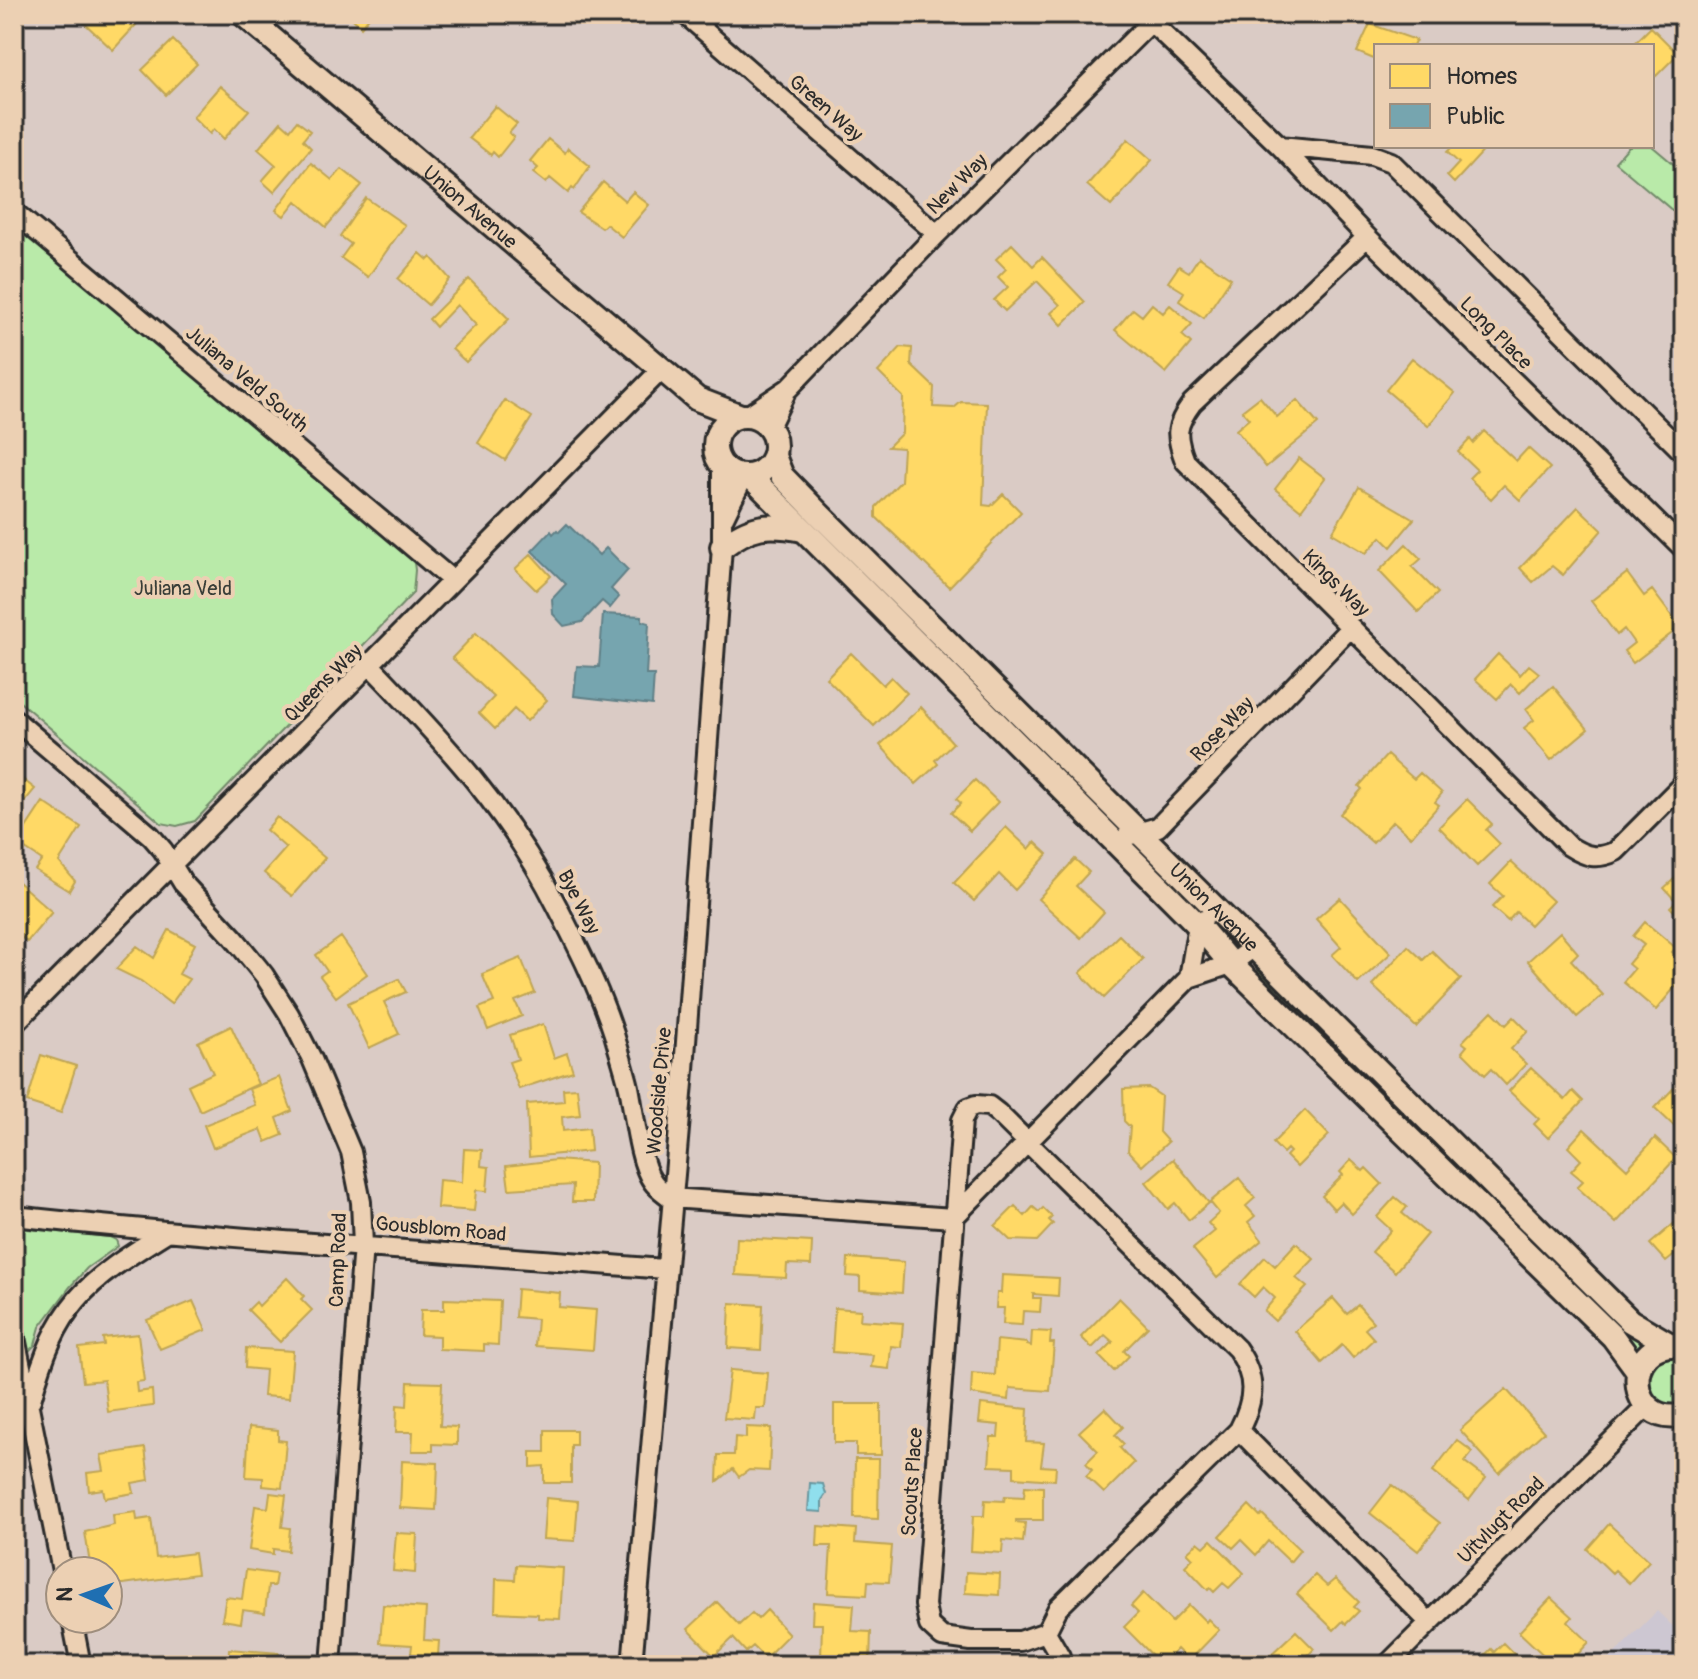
<svg xmlns="http://www.w3.org/2000/svg" width="1698" height="1679" font-family="Pangolin,sans-serif">
  <style>
    .built { fill: #cdc7d2 }
    .green { fill: #b9eaa9; stroke: #728a6a; stroke-width: 2 }
    .water { fill: #90dfed; stroke: #68979f; stroke-width: 2 }
    .homes { fill: #ffd966; stroke: #bfa554; stroke-width: 2 }
    .public { fill: #76a5af; stroke: #608087; stroke-width: 2 }
    .lines { fill: none; stroke-linecap: round; stroke-linejoin: round }
    .minor-casing { stroke: #2b2b2b; stroke-width: 24 }
    .tertiary-casing { stroke: #2b2b2b; stroke-width: 28 }
    .minor { stroke: #ecd0b3; stroke-width: 18 }
    .tertiary { stroke: #ecd0b3; stroke-width: 22 }
    .labels { text-anchor: middle; dominant-baseline: central; stroke-width: 8; stroke-linejoin: round; paint-order: stroke }
    .street-label { font-size: 20px; fill: #2b2b2b; stroke: #ecd0b3 }
    .park-label { font-size: 20px; fill: #393e38; stroke: #ecd0b3 }
  </style>
  <rect width="100%" height="100%" fill="#dacbc5"/>
  <filter id="ink" filterUnits="userSpaceOnUse"><feTurbulence type="fractalNoise" baseFrequency=".0125" numOctaves="2"/><feDisplacementMap in="SourceGraphic" scale="16" xChannelSelector="R" yChannelSelector="G"/><feConvolveMatrix kernelMatrix="1 2 1 2 8 2 1 2 1" color-interpolation-filters="sRGB"/></filter>
  <g filter="url(#ink)">
    <path class="built" d="M1657,1611l27,26v28h-81z"/>
    <path class="green" d="M1629,146h23l32,27v25l-11,13 -58,-49z
      M14,225l399,330 2,15 -2,23 -218,228 -18,5 -16,-3 -147,-126z
      M1262,965l390,381 -12,12 -11,-18 -371,-367v-6z
      M18,1228l92,9 6,3 2,6 -31,22 -17,19 -30,40 -5,18 -7,7c-19,-17 -14,-96 -14,-122z
      M1675,1354l9,3v46l-17,3c-32,-14 -22,-44 8,-52z"/>
    <path class="water" d="M810,1483l13,1 3,10 -4,6v12l-14,-1z"/>
    <path class="homes" d="M87,14h59l-33,36 -32,-30z
      M348,14h24l-11,13z
      M1370,24l46,16 -3,6h-37v14l-19,-8z
      M1651,27l27,27 -22,22 -4,-4v-26h-20z
      M173,40l24,24 -31,31 -24,-25z
      M220,86l29,24 -25,29 -10,-10 -4,5 -17,-17z
      M495,106l22,18 -8,9 5,4 -16,20 -5,-5 -2,3 -22,-17z
      M297,121l13,10 -7,9 8,8 -37,44 -12,-11 14,-16 -18,-16 23,-27 9,8z
      M548,139l17,14 3,-5 22,18 -16,24 -2,-2 -4,5 -18,-15 -4,5 -13,-10 5,-5 -8,-7z
      M1128,139l24,21 -41,46 -24,-21z
      M1453,146h35l-34,37 -7,-7 12,-13 -12,-11z
      M311,163l21,17 10,-11 20,16 -36,42 -30,-26 -12,15 -8,-6z
      M603,182l22,19 8,-9 16,13 -27,32 -16,-13 -4,4 -24,-16z
      M366,198l39,27 -37,52 -27,-19 10,-14 -11,-8z
      M1012,244l21,22 9,-9 43,45 -23,23 -11,-12 9,-8 -23,-24 -32,30 -11,-11 14,-13 -10,-10 8,-8 -10,-10z
      M420,253l8,7 3,-3 19,22 -22,26 -30,-26z
      M1199,257l32,21 -27,40 -25,-17 5,-9 -16,-10 11,-16 10,6z
      M469,279l40,40 -43,43 -14,-13 24,-24 -19,-20 -21,22 -7,-8z
      M1152,304l11,9 7,-8 22,19 -10,11 9,8 -25,30 -51,-43 18,-21 9,7z
      M901,347l11,1 -1,17 23,22 -1,20 21,1 7,-6 26,1 -4,102 8,1 12,-12 18,18 -72,75 -73,-70v-10l25,-26 2,-33 -15,-1 14,-14 1,-36 -25,-25z
      M1412,358l43,35 -27,33 -42,-36z
      M1260,397l17,20 20,-17 21,24 -52,43 -30,-37 13,-11 -7,-8z
      M505,400l27,17 -27,43 -27,-17z
      M1484,431l32,30 12,-13 22,20 -30,32 -16,-15 -13,14 -22,-21 8,-8 -19,-18 12,-13 3,4z
      M1299,458l26,20 -24,32 -26,-21z
      M1359,487l55,32 -23,28 -10,-10 -15,16 -34,-20z
      M1578,507l24,23 -39,45 -11,-9 -19,16 -13,-14z
      M1406,544l15,15 -9,8 26,26 -20,19 -39,-41z
      M531,554l20,22 -15,14 -21,-21z
      M1627,573l17,23 8,-6 28,37 -47,36 -9,-12 10,-8 -10,-14 -7,6 -26,-34z
      M476,633l71,67 -20,21 -13,-12 -19,20 -16,-16 15,-16 -42,-39z
      M851,653l32,32 8,-8 16,16 -33,33 -48,-48z
      M1498,654l22,21 9,-10 10,8 -19,20 -9,-9 -14,15 -22,-20z
      M1553,686l35,43 -37,31 -27,-32 10,-8 -8,-11z
      M921,707l32,36 -18,17 3,4 -22,20 -36,-39z
      M1387,755l27,24 6,-6 22,20 -7,9 4,3 -28,32 -18,-16 -20,22 -33,-29 22,-25 -3,-3z
      M20,777l15,12 -20,24 9,8 -10,11v-47z
      M975,780l23,22 -28,29 -19,-18 10,-10 -5,-4z
      M1467,799l25,25 -6,6 14,14 -23,22 -38,-39z
      M43,802l38,25 -22,35 16,19 -6,10 -34,-21 7,-10 -26,-17z
      M277,817l48,41 -33,38 -28,-23 22,-25 -20,-18z
      M1006,827l23,22 6,-7 13,12 -33,36 -16,-16 -25,27 -20,-18z
      M1075,859l14,13 -13,14 28,26 -23,26 -43,-39z
      M1511,862l42,39 -23,24 -14,-13 -8,9 -16,-14 11,-11 -13,-12z
      M1684,870v52l-14,-15 6,-6 -12,-13z
      M18,882l34,30 -25,30 -13,-11v-44z
      M1340,898l51,55 -33,30 -26,-28 9,-8 -25,-28z
      M1645,922l31,26 -4,4 12,10v31l-8,-7 -20,24 -33,-28 11,-13 -6,-5 16,-19 -11,-9z
      M169,930l26,14 -16,30 10,5 -18,25 -30,-23 -25,-12 21,-23 17,12z
      M1560,932l18,21 -7,7 32,35 -26,22 -49,-56z
      M1119,935l24,24 -39,39 -24,-25z
      M341,937l26,37 -31,23 -16,-21 7,-5 -11,-16z
      M1408,946l15,14 9,-9 29,28 -45,48 -44,-42z
      M521,958l14,35 -20,8 7,15 -34,14 -9,-22 15,-6 -12,-28z
      M399,979l7,13 -22,10 15,32 -30,14 -21,-45z
      M1492,1011l14,14 8,-8 14,14 -17,18 15,15 -20,21 -15,-16 -6,6 -23,-23 5,-6 -5,-4z
      M543,1024l11,34 13,-5 6,18 -54,18 -10,-27 9,-3 -8,-24z
      M231,1026l27,58 -58,27 -12,-26 25,-12 -15,-31z
      M41,1055l35,11 -15,47 -34,-11z
      M1531,1068l34,32 8,-9 10,10 -35,37 -14,-14 5,-5 -30,-28z
      M279,1077l13,34 -15,7 6,17 -17,7 -5,-13 -48,19 -9,-23 51,-20 -6,-16z
      M1684,1077v44l-7,8 -22,-21z
      M577,1088l3,27 -18,2 1,14 26,-3 2,23 -62,6 -2,-53 37,-3 -1,-12z
      M1149,1088l12,8 -2,36 9,10 -26,24 -14,-15 2,-24 -6,-6 -1,-32z
      M1305,1110l24,25 -32,32 -11,-11 4,-4 -3,-3 -4,4 -10,-10z
      M1584,1129l43,40 28,-31 21,20 -60,65 -39,-36 6,-6 -12,-10 10,-11 -13,-13z
      M464,1149l18,1 -1,16 8,1 -2,24 -11,-1 -2,21 -37,-3 2,-28 23,2z
      M1173,1159l36,44 -20,17 -14,-17 -7,6 -22,-27z
      M556,1160l38,3 -1,39h-21l1,-17 -64,4 -3,-23z
      M1351,1160l12,11 3,-3 16,16 -30,30 -11,-12 -7,7 -12,-13 21,-21 -3,-3z
      M1239,1178l16,20 -9,8 9,10 -7,6 14,18 -45,38 -24,-29 22,-18 -7,-8 11,-10 -9,-11z
      M1395,1197l12,10 -5,6 25,21 -32,38 -23,-20 19,-22 -14,-13z
      M1015,1206l10,10 8,-9 6,5 4,-4 9,9 -3,3 4,4 -16,17 -27,-1 -15,-14z
      M1684,1215v39l-3,-4 -15,12 -16,-18z
      M737,1238l75,4 -1,23 -24,-1 -1,14 -51,-3z
      M1296,1243l18,16 -18,19 11,9 -32,34 -11,-10 11,-13 -12,-11 -9,10 -14,-13 25,-27 10,9z
      M848,1258l56,4 -2,31 -42,-3v-13l-13,-1z
      M1002,1275l57,3 -1,18 -25,-2v4h8l-1,14 -17,-1 -1,14 -19,-1 1,-16h-8l1,-15h4z
      M287,1278l17,18 -3,3 11,11 -32,32 -32,-32 8,-8 3,4z
      M517,1289l43,4 -1,14 37,3 -3,40 -58,-4 2,-27 -22,-2z
      M1119,1298l29,29 -24,24 5,5 -15,15 -15,-15 14,-14 -8,-7 -13,13 -11,-11z
      M1333,1298l14,16 11,-9 15,17 -8,7 9,10 -21,19 -11,-13 -20,18 -27,-32z
      M444,1299l56,2 -2,44 -14,-1v7l-45,-2v-13l-19,-1 1,-25h23z
      M193,1301l13,29 -46,19 -13,-29z
      M730,1303l33,2 -2,45 -33,-2z
      M835,1308l26,2 -1,10 43,3 -2,24 -10,-1 -2,23 -18,-2 2,-12 -41,-3z
      M1032,1331l19,1 -1,11h4l-4,48 -40,-3 -1,12 -38,-6 1,-21 23,2 2,-35 30,3v2l4,1z
      M138,1334l6,47 -8,1 1,10 15,-2 1,16 -45,6 -4,-32 -21,2 -4,-34 25,-3 -1,-7z
      M246,1348l47,3 -4,47 -26,-2 2,-26 -20,-2z
      M730,1370l38,3 -3,35h-9l-1,12 -31,-2z
      M408,1382l34,1 -2,43 17,1v18l-24,-1v7h-21l1,-19h-17l1,-27 10,1z
      M1506,1389l38,43 -45,41 -39,-43z
      M834,1404h47v51h-25v-12h-22z
      M981,1404l47,5 -2,33 18,1 -3,23 15,1 -1,13 -41,-3v-10l-25,-1 2,-29h7l1,-12 -20,-2z
      M1105,1408l18,19 -8,8 9,9 -4,4 14,15 -30,30 -18,-17 6,-6 -6,-7 12,-12 -19,-19z
      M249,1427l29,3v10l8,1 -4,47 -19,-2v-8l-17,-1z
      M746,1427l25,1 -2,43 -20,-1 -10,7 -6,-8 -16,13 1,-27h16l1,-18 11,1z
      M545,1430h31v15h-5v38h-27v-17l-13,1v-15h14z
      M1457,1440l16,12 -8,10 21,16 -17,22 -36,-29z
      M145,1448l4,32 -17,3 2,10 -29,5 -2,-9 -14,2 -2,-18 17,-2 -3,-16z
      M855,1459h24l-1,60 -24,-1z
      M402,1461l36,2 -2,47 -36,-2z
      M1392,1485l48,38 -22,28 -48,-38z
      M1025,1486l18,1v33h-27v2l9,1 -2,19 -20,-2 -1,13 -31,-2 2,-35h11l1,-16 19,1 1,-5 19,1z
      M270,1493l16,2 -4,32 8,1 -2,23 -15,-2v5l-24,-4 6,-44 13,2z
      M546,1498l32,3 -3,40 -32,-2z
      M1249,1505l11,11 2,-2 38,36 -10,12 -22,-21 -12,14 -15,-15 -8,8 -13,-12z
      M136,1512l1,8 14,-2 5,40 38,-5 3,21 -89,12v-15h-17l-6,-39 29,-7 -1,-10z
      M1609,1524l40,37 -20,22 -14,-13 -3,3 -25,-24z
      M818,1526l38,3 -1,14 37,3 -3,36 -21,-1 -1,14 -39,-2 3,-47h-14z
      M396,1533l21,1 -2,39 -22,-2z
      M1211,1540l33,33 -15,15 -6,-5 -9,9 -4,-4 -2,2 -23,-24 8,-8 -6,-6 11,-10 6,5z
      M516,1565l47,3 -3,51 -22,-1v-4l-43,-2 1,-33 19,1z
      M246,1570l30,4 -2,12h-6l-3,27 -22,-3 -2,13 -19,-3 4,-23 16,2z
      M966,1572l34,2 -1,21 -34,-2z
      M1315,1575l12,11 8,-7 24,23 -5,5 5,4 -13,13 -3,-3 -9,9 -37,-36z
      M1143,1593l29,29 17,-17 17,17 2,-3 11,11 -30,31 -12,-12 -15,16 -38,-38 14,-14 -7,-7z
      M1551,1598l21,19 -4,5 21,20 -21,23h-14l-35,-33z
      M717,1602l22,23 13,-12 6,6 9,-9 22,24 -24,24 -12,-12 -7,6 -13,-14 -19,18 -26,-27z
      M813,1602l41,3 -2,26 19,1 -1,30 -49,-3 1,-35h-10z
      M383,1605l43,3 -2,32 15,1 -1,15 -27,-2 1,-9 -32,-2z
      M1296,1631l18,18 -10,11 1,5h-34l-4,-7z
      M1503,1643l22,22h-44l-2,-4 12,-12 3,3z
      M229,1649l50,4 -1,12h-50z"/>
    <path class="public" d="M567,524l32,31 7,-7 22,22 -17,19 8,8 -9,11 -8,-7 -20,21 -18,4 -11,-12 -1,-15 14,-15 -34,-33 19,-20 2,3 4,-4 2,2z
      M603,614l39,2v5l7,2 -3,52h8l-2,30 -78,-9 3,-30 22,1z"/>
    <g class="lines">
      <g class="minor-casing">
        <path id="minor" d="M685,14l252,220
          M1143,14l137,132 87,91 317,312
          M1280,146l92,9 19,7 293,291
          M14,212l438,368
          M1367,237l-175,166c-17,23 -17,32 -7,58l384,385c17,11 28,14 47,5l68,-68
          M747,416l42,-28 148,-154 222,-220
          M769,427l16,-33
          M724,517l20,-41
          M371,666c72,75 139,146 186,240 21,41 43,84 57,128 5,18 11,36 15,53 5,24 10,77 24,95 4,6 12,11 18,16l282,20
          M14,719l137,117 12,14 20,33 51,55 30,37 25,39 23,45 39,93 10,50 2,43 -32,420
          M1127,836l31,-9 192,-199
          M1189,978l9,-53 5,-5
          M14,1024l647,-654
          M976,1105l13,1 9,7 239,236c20,29 18,50 2,81l-181,178 -12,24 -26,9h-49l-29,-4 -13,-12 -4,-20 37,-485 6,-12z
          M14,1216c216,24 434,36 651,53
          M953,1218l236,-240 42,-14 24,-18
          M14,1332l48,239
          M31,1400c26,-96 52,-116 134,-167
          M1239,1430l190,192
          M72,1619l9,46
          M1046,1632l14,24 1,9
          M632,1665l51,-582 39,-536v-82
          M1387,1665l260,-259"/>
      </g>
      <g class="tertiary-casing">
        <g id="tertiary">
          <path id="s1" d="M243,14l454,385 44,17"/>
          <circle cx="745" cy="446" r="30"/>
          <path id="s2" d="M774,456l8,20 38,39 810,806 39,23"/>
          <path d="M750,476l448,449 33,39 382,373 25,34"/>
          <path d="M722,547c29,-22 45,-24 81,-17"/>
          <path d="M1679,1345c-60,-4 -52,84 5,70"/>
        </g>
      </g>
      <use href="#minor" class="minor"/>
      <use href="#tertiary" class="tertiary"/>
    </g>
  </g>
  <g class="labels">
    <g class="street-label">
      <text transform="translate(826 108) rotate(41)">Green Way</text>
      <text transform="translate(957 184) rotate(-45)">New Way</text>
      <text stroke="none"><textPath href="#s1" startOffset="298">Union Avenue</textPath></text>
      <text transform="translate(1496 333) rotate(45)">Long Place</text>
      <text transform="translate(247 379) rotate(40)">Juliana Veld South</text>
      <text transform="translate(1336 583) rotate(45)">Kings Way</text>
      <text transform="translate(323 683) rotate(-45)">Queens Way</text>
      <text transform="translate(1222 729) rotate(-46)">Rose Way</text>
      <text transform="translate(579 902) rotate(63)">Bye Way</text>
      <text stroke="none"><textPath href="#s2" startOffset="632">Union Avenue</textPath></text>
      <text transform="translate(659 1091) rotate(-85)">Woodside Drive</text>
      <text transform="translate(441 1229) rotate(5)">Gousblom Road</text>
      <text transform="translate(338 1260) rotate(-88)">Camp Road</text>
      <text transform="translate(912 1482) rotate(-86)">Scouts Place</text>
      <text transform="translate(1501 1520) rotate(-45)">Uitvlugt Road</text>
    </g>
    <g class="park-label">
      <text x="183" y="588">Juliana Veld</text>
    </g>
  </g>
  <rect width="1698" height="1679" fill="none" stroke="#ecd0b3" stroke-width="48"/>
  <rect x="24" y="24" width="1650" height="1631" fill="none" stroke="#2b2b2b" stroke-width="3" filter="url(#ink)"/>
  <rect x="1374" y="44" width="280" height="104" fill="#ecd0b3" stroke="#9f8e7d" stroke-width="2"/>
  <rect x="1390" y="64" width="40" height="24" fill="#ffd966" stroke="#9f8e7d" stroke-width="2"/>
  <text x="1446" y="84" font-size="24" fill="#2b2b2b">Homes</text>
  <rect x="1390" y="104" width="40" height="24" fill="#76a5af" stroke="#9f8e7d" stroke-width="2"/>
  <text x="1446" y="124" font-size="24" fill="#2b2b2b">Public</text>
  <g transform="translate(84 1595) rotate(272)"><circle r="38" fill="#ecd0b3" stroke="#9f8e7d" stroke-width="2"/>
  <path d="M0-6L14 30L0 20L-14 30Z" fill="#1f6fb2"/>
  <text y="-12" font-size="22" font-weight="bold" text-anchor="middle" fill="#2b2b2b">N</text>
  </g>
</svg>
